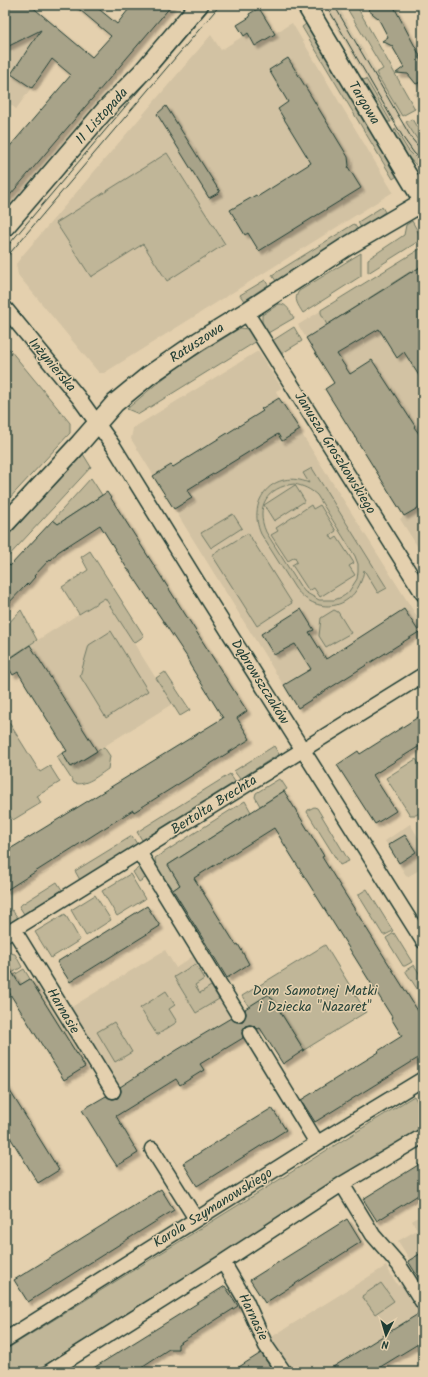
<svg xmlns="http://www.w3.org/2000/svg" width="428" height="1377" font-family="Kalam,sans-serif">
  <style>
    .built { fill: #d2c2a3 }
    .green { fill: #c0b698; stroke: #707a66; fill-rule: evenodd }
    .building { fill: #a8a389; stroke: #1f3d34; filter: url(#shadow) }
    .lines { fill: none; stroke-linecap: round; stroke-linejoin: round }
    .minor-casing { stroke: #1f3d34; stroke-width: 17 }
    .tertiary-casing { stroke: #1f3d34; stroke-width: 21 }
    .minor { stroke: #e4d0ae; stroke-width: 14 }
    .tertiary { stroke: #e4d0ae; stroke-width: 18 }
    .tram { stroke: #1f3d34; stroke-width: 1 }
    .labels { text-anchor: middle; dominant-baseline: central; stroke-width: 3; stroke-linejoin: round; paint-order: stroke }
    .street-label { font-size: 14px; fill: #1f3d34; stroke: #e4d0ae }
    .park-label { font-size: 14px; fill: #274339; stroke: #e4d0ae }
  </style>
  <defs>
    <filter id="shadow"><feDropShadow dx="3.5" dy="3.5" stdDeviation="1" flood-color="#0004"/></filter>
  </defs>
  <rect width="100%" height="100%" fill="#e4d0ae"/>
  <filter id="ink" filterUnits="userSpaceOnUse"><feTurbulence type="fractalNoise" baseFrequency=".025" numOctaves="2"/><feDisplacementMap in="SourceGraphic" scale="8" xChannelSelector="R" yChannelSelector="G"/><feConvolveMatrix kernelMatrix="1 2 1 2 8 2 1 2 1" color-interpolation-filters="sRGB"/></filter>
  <g filter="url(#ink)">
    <path class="built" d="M338,6l64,110 -11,6 -63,-110z
      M21,15l59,49 -15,6 -13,-11 -36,50 -11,-9v-77z
      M292,23l101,169 -289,181h-5l-81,-98 -2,-11 6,-8 189,-221 10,15 27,-17 7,12z
      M423,88v24l-9,-18z
      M406,122l17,26v17l-15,-15 -13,-21z
      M423,247v308l-23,-36 4,-3 -79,-127 9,-6 -36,-58z
      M258,351l24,37 -6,3 3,7 144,228v4l-24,15 2,4 -8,4 -2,-3 -93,59 -167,-270 2,-11z
      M105,597l67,107 -101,63 -9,-14 5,-2 -49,-79 -5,3 -8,-14z
      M410,824l13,21v23l-16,9 -22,-36z
      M165,950l11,18 17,-12 39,61 -20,13h-1l-92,57 -49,-79z
      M423,1214v38l-13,8 -12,-19 19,-11 -5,-9z
      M386,1266l12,20 4,-3 19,30 -96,59h-34l-21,-34z"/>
    <path class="green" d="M345,5h11l59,104 -13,7 -26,-43 7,-4z
      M306,24l90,149 1,3 -4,3 -91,-152z
      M366,79l25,43h-4l-3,-2 -24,-39z
      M412,119l11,19v10l-17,-26z
      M395,129l13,21 15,15v6c-14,-11 -21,-22 -30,-37z
      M167,153l58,91 -58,37 -24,-37 -52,33 -35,-54z
      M382,207l3,5 -24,16 -3,-6z
      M412,221l10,18 -54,34v-14l36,-24 2,-10z
      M354,224l4,6 -82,51 -4,-6z
      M423,247v18l-12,8 -1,-1 -83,53 -6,-12v-3z
      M361,253v23l-58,37c-5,-8 -10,-14 -4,-22z
      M265,280l3,5 -24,16 -4,-6z
      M279,304c8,-1 11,8 15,14l-26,15 -6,-11v-7z
      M294,327l8,14 -21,13 -9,-13z
      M240,328l8,1 9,12 -118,73 -12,-5 28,-24 26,-20z
      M5,344l65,79v10l-65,70z
      M83,454l8,13 -86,93v-21z
      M312,468l75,120 -9,5 -14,-23c-6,38 -45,49 -69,18l-34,-54c-15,-34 13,-66 48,-51l-6,-10zM294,484c10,2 16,5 23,11l38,61 3,8v8l-1,7 -9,14 -6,4 -8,3h-15l-14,-8 -5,-6 -34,-54c-11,-25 1,-45 28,-48z
      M91,478l11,17 -44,29 -5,-4z
      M295,485l10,16 -31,20 -10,-16z
      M311,505l2,4 7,-4 16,26 -6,4 3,5 4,-3 17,26 -5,3 6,9 -35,22 -6,-9 -5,3 -17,-26 5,-3 -2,-5 -7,4 -17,-26 7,-4 -2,-3z
      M233,514l9,14 -31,20 -10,-15z
      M248,533l44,70 -35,23 -45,-71z
      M90,551l54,85 -10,7 -29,-45 -26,16 -17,-27 26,-17 -7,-13z
      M21,610l16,30 -32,21v-34z
      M334,610l4,2 13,21 -25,14 -7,-11 2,-18z
      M111,631l37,60 -42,27 -26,-42 9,-31z
      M165,672l25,38 -10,6 -24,-38z
      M5,716l35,56 10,-6 10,16 -23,14 4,7 -28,17 -8,-10z
      M274,746l5,8 -39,25 -6,-8z
      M104,747l6,9 -2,13c-9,6 -23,18 -34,14l-17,-26 5,-4 9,14z
      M416,759l7,11v41l-7,4h-6l-24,-37z
      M230,774l5,8 -93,58 -5,-8z
      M279,779l2,1 6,9 -27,17 -5,-9 1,-4z
      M245,801l6,11 -83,53 12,20 -7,5 -17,-23 -1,-9z
      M314,807l3,1 32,53 -9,4 -33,-53 1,-2z
      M132,836l5,8 -57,36 -5,-9z
      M141,866l6,11 -8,5 -6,-10z
      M130,874l15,25 -28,17 -15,-25z
      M57,882l5,8 -38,24 -5,-8z
      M367,889l26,42 -8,4h-2l-24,-39v-2z
      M95,895l16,25 -25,16 -15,-26z
      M12,910l6,8 -13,9v-13z
      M65,914l15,26 -29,18 -16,-26z
      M394,933l18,29 -7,4h-2l-16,-26 -1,-2z
      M325,945l41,67 -62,38 -35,-55 -20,12 -7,-11z
      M5,952l10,2 7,13 -10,6 -7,-9z
      M195,964l9,15 -9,6 5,8 11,-7 8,13 -23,14 -22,-36z
      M414,965l9,14v19l-17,-26v-2z
      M24,969l6,10 -10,6 -6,-10z
      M166,991l9,14 -6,4 8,13 -20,13 -17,-27z
      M114,1022l18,30 -17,10 -18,-30z
      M414,1096l9,15v16l-389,245h-29v-22z
      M381,1283l13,18 -19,13 -13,-18z"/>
    <path class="building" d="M14,5h16l62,52 19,-21 -37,-31h20l23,19 15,-19h40l-167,196v-49l66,-77 -19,-16 -20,29 -21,-14 30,-44 -36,18v-39z
      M374,5h19l27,51 -1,1 4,8v16l-7,3 -8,-10 -12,-1 8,-6 -12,-21 -10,-5 6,-4 -10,-19 -10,-8z
      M259,8l16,26 -20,12 -7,-13 -4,3 -7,-11 13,-8 -1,-3z
      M288,58l60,99 1,9 -1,1 13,21 -102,63 -11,-18 -3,2 -15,-25 26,-15 1,2 54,-34 -33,-54 10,-7 -19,-32z
      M166,106l54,86 -11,6 -52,-84z
      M423,265v117l-19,-30 -7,6 -18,-29 -42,25 13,20 22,-14 43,66 -1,1 9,12v66l-19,11 -79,-127 9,-6 -28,-45 88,-55 17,-11v1z
      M279,398l21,32 -18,11 -4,-7 -91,56 5,8 -18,11 -21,-33 18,-11 2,2 90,-56 -2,-2z
      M107,492l140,219 -10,7 13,21 -116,73 -1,-2 -128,81v-39l218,-134 -33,-53 -3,-8 -58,-87h-1l-28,-45 -42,27 -7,8 -1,-1 -16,17 1,1 -7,8 -1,-1 -22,23v-46l5,5 43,-46 5,4z
      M301,609l13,21 -5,2 17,27 78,-50 15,23 -121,76 -14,-23 27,-16 -16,-25 -21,11 -13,-21z
      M30,645l67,106 -26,16 -9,-14 5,-2 -40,-64 -9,-15 -5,3 -8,-13z
      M423,714v30l-50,31 23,36 -21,13 -38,-59 21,-14 2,3z
      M284,791l40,65 -2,1 101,162v36l-108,67 -14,-22 78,-48 -1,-1 24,-15 -11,-18 1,-1 -118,-189 -80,50 42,67 2,-1 11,20 -22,14 -54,-88 7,-5 -12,-20z
      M405,835l11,17 -17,11 -11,-18z
      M147,906l13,20 -90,56 -13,-20z
      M5,961l15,24 10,-6 55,88 -21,13 -59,-94z
      M269,994l35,56 -21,14 -23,-36 -2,1 -4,-3 -4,-1 -5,1 -3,7 1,5 -43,26 4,6 -24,15 -4,-6 -60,37 22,37 -21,13 -6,-9 -29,-47 24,-14 3,2 4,1 5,-1 3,-7 -1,-4 57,-37 54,-32 3,3 4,1 5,-1 3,-7 -1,-5z
      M5,1083l54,87 -21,13 -33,-54z
      M272,1108l14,22 -89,56 -14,-23z
      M423,1162v30l-46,29 -14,-22z
      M161,1189l13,21 -146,92 -14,-22z
      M347,1219l14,23 -96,61 -15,-23z
      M423,1252v33l-15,-24z
      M225,1286l13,20 -60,38v5h-9l-26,17 1,6 -7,-3 -4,3h-46z
      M423,1311v30l-51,31h-47z
      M261,1353l13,19h-43z"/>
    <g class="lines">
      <g class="minor-casing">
        <path id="minor" d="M5,308l74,90 35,49 92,149 217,345
          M246,312l177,282
          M139,852l99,162
          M14,930l99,161
          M5,935l418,-260
          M250,1033l67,110
          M152,1149l44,70
          M342,1184l31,51 26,30 24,38
          M223,1262l23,39 20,45 18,26
          M5,1340l298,-188 120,-73
          M49,1372l174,-110 119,-78 81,-48"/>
      </g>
      <g class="tertiary-casing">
        <path id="tertiary" d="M306,5l117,196
          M5,227l100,-117 38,-39 56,-66
          M5,524l75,-81 35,-40 33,-27 51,-35 47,-29 100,-65 77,-45"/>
      </g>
      <use href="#minor" class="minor"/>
      <use href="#tertiary" class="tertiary"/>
      <path class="tram" d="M326,5l78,134 10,14 9,8
        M334,5l78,134 11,13
        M5,249l206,-244
        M5,259l215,-254"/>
    </g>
  </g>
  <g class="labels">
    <g class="street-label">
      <text transform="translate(364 103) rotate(59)">Targowa</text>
      <text transform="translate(102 116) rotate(-48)">11 Listopada</text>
      <text transform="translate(197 343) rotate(-33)">Ratuszowa</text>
      <text transform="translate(52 365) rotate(50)">Inżynierska</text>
      <text transform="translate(335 453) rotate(58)">Janusza Groszkowskiego</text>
      <text transform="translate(260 682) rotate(58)">Dąbrowszczaków</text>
      <text transform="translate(214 805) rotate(-32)">Bertolta Brechta</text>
      <text transform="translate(63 1011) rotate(59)">Harnasie</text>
      <text transform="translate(213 1208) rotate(-32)">Karola Szymanowskiego</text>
      <text transform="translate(253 1317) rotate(64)">Harnasie</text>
    </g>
    <g class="park-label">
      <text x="315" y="991">Dom Samotnej Matki<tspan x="315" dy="16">i Dziecka "Nazaret"</tspan></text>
    </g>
  </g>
  <rect width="428" height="1377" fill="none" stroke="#e4d0ae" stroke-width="20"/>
  <rect x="10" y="10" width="408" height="1357" fill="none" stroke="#1f3d34" stroke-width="1.5" filter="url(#ink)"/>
  <g transform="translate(386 1335) rotate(185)" stroke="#e4d0ae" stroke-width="3" paint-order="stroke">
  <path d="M0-3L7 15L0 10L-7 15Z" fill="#1f3d34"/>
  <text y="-6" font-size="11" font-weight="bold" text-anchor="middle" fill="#1f3d34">N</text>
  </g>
</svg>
